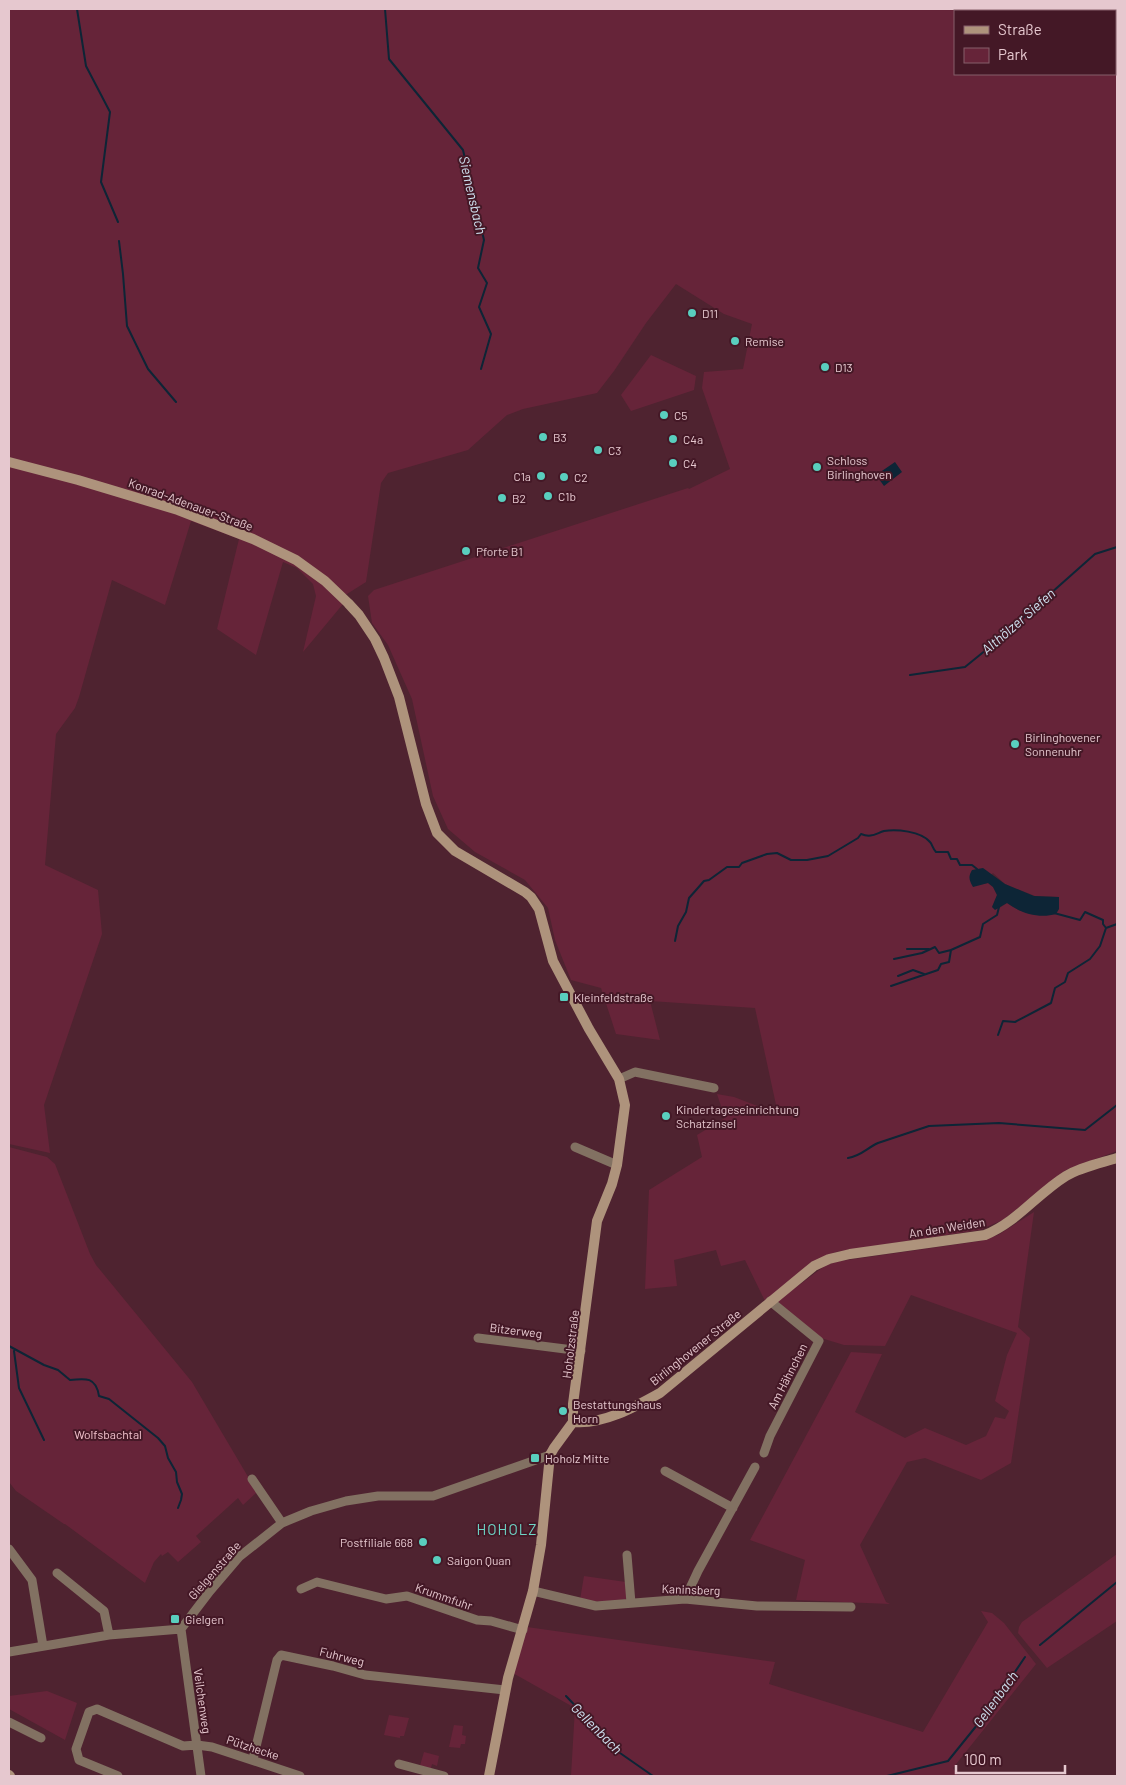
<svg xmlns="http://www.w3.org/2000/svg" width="1126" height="1785" font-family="Barlow,sans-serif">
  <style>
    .green { fill: #662439; fill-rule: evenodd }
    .water { fill: #0d2536 }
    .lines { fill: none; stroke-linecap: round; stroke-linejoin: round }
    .stream { stroke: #0d2536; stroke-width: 2 }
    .street { stroke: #827162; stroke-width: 9 }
    .secondary { stroke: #ae937c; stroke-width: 10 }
    .poi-dot { fill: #59cebe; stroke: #441826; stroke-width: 2 }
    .labels { text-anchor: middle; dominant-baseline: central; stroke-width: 4; stroke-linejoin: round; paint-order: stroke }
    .poi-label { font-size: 12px; fill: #e6c8cf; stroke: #441826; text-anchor: start }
    .street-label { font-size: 12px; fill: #e6c8cf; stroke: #441826 }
    .park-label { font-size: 12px; fill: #f1c1cc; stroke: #441826 }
    .water-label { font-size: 14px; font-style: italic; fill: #d0e2f1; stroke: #441826 }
    .quarter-label { font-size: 15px; letter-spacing: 1px; fill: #6ed6c7; stroke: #441826 }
  </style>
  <rect width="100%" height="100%" fill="#4f2330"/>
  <path class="green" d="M9,9h1108v1142l-51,19 -63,50 -24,10 -143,22 -24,10 -47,39 -20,-41 -24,6 -5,-16 -42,10 3,26 -32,3 4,-99 53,-33 -5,-22 28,-17 -8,-24 17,3 44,17 -23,-106 -105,-7 10,39 -44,-6 -15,-46 -30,-8 -16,-40 -7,-32 -23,-28 -50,-28 -27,-23 -15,-33 -21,-97 -24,-54 -16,-22 -4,-27 6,-6 314,-102 1,1 41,-20 -28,-81 2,-16 39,-3 9,-45 -28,-10 -48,-30 -30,39 -32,48 -17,22 -74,16 -16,6 -39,35 -80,23 -7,10 -15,99 -27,17 4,5 -40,48 13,-56 -3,-12 -16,-16 -14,-6 -27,93 -39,-26 22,-90 -48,-18 -26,84 -53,-25 -33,117 -4,11 -19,26 -11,131 53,25 4,44 -58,171 6,48 -41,-9zM955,11h160v63h-160zM993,873l12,11 30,12 23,1 1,12 -39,2 -13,-8 -9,6 -6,-2 5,-12 -4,-8 -5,-4 -10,2z
    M651,355l45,21 -2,14 -63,21 -10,-16z
    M9,1147l38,10 8,7 35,90 6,11 96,117 65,110 -14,13 -5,-7 -42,38 5,6 -23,20 -10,-10 -6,4 -1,-2 -7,8 -9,21 -80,-59h-1l-48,-33 -7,-9z
    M1034,1212l-16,115 12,11 -19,125 -30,17 -56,-22 -18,4 -47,83 26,57 4,2 -94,-4 9,-40 -55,-20 101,-188 31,2 -27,58 50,26 20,-10 41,17 20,-9 9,-19 10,2 4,-8 -14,-10 12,-46 10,-22 -106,-38 -26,51 -41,-1 -23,-7 -42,-32v-6l47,-35 14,-4 140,-20 18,-6z
    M1117,1554v67l-70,47 -29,-35 1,-6 3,-5z
    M584,1576l42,6 2,17 -20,3 -28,-2z
    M981,1611l11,2 12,10 32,41 -83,104 5,8h-387l4,-68 -64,-36 16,-45 248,35 -6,22 154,48 65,-110z
    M47,1691l30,12 -12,37 -56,-31v-13z
    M389,1715l20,3 -5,18h-4v2l-16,-3z
    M454,1725l9,1 -1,9 4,1 -1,8h-4l-1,4 -11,-1z
    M424,1752l15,4 -2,10 -5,-2 -2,8 -11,-3z"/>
  <path class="water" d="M895,462l7,10 -18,14 -8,-11z
    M983,868l22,16 29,12 25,1v12l-3,5c-17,5 -36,-1 -49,-11l-12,7 -3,-3 5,-12 -4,-8 -5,-4 -15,4c-4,-7 -5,-10 -1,-17z"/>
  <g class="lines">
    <path class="stream" d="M77,9l9,57 24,46 -9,70 17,40
      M385,9l4,50 74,91 21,90 -6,28 9,15 -8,24 12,27 -10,35
      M119,241l4,33 4,52 21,43 28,33
      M910,675l55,-8 32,-26 98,-87 22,-7
      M1054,913l26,7 5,-8 18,8v4l3,4 11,-4
      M675,941l3,-15 8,-14 3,-14 8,-9 7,-8 5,-1 18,-13h12l3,-4 25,-9 10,-1 14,7h16l21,-4 30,-18 3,-4c10,4 14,0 23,-3 12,-2 37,0 46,11 2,2 3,7 6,10h12l3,7h6l3,6h12l5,4
      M907,949h22
      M894,959l28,-6 13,-6 4,6 12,-3
      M898,976l15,-6 11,4
      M891,986l47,-16 3,-6 8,-2 2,-12 29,-13 3,-13 14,-9 2,-8
      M998,1035l5,-14 12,1 36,-19 4,-15 10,-6 3,-9 22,-14 10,-13 6,-18
      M848,1158c13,-2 19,-10 30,-15l51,-17 70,-3 86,7 32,-25
      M9,1346l35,19 14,5 12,10c16,-2 26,-3 29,16l10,3 49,39 7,8 3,12 8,14 1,10 5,12 -1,6 -3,8
      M14,1351l5,37 25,52
      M1040,1645l77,-63
      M566,1696l54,57 33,23
      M887,1776l61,-15 42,-52 35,-52"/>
    <path class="street" d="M619,1079l16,-7 79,16
      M575,1147l42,18
      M478,1338l103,13
      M764,1453l6,-17 49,-95 -49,-40
      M665,1471l68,37
      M252,1479l30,44
      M9,1549l23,31 11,66
      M627,1555l4,48
      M57,1573l47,38 5,24
      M301,1589l16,-7 69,17 21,-3 70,24 14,1 32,9
      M533,1591l63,15 89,-7 72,7 94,1
      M685,1599l13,-28 57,-104
      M181,1629l20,147
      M9,1652l100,-17 72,-6 29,-38 29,-34 43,-34 29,-12 35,-10 32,-5h55l117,-41
      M9,1722l32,16
      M253,1759l24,-99 4,-5 52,11 32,9 140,15
      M399,1764l45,12
      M118,1776l-39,-16 -3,-11 13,-37 8,-3 86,37 14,-1 15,2 88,29"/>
    <path class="secondary" d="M9,462l69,18 100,30 75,29 43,21 29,21 23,22 11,12 16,24 9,19 15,39 27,107 11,29 18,18 70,41 6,5 8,12 14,52 36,68 30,50 6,26 -8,60 -5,19 -15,37 -24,183v18l-19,26 -4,7 -9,90 -8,46 -25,87 -19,98
      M573,1422c30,3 62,-15 87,-29l154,-127 15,-7 21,-5 135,-19c32,-13 52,-41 81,-59 15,-9 35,-13 51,-18
      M9,1775l1,1"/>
  </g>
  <g class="poi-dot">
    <circle cx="692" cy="313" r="5"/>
    <circle cx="735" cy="341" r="5"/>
    <circle cx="825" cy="367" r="5"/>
    <circle cx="664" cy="415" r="5"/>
    <circle cx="543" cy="437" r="5"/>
    <circle cx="673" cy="439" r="5"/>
    <circle cx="598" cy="450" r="5"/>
    <circle cx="673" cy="463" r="5"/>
    <circle cx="817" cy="467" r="5"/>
    <circle cx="541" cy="476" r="5"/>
    <circle cx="564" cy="477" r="5"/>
    <circle cx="548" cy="496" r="5"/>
    <circle cx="502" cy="498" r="5"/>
    <circle cx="466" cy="551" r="5"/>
    <circle cx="1015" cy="744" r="5"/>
    <rect x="559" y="992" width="10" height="10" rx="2.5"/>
    <circle cx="666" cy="1116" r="5"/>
    <circle cx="563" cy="1411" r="5"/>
    <rect x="530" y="1453" width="10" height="10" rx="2.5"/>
    <circle cx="423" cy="1542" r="5"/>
    <circle cx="437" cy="1560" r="5"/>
    <rect x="170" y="1614" width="10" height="10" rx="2.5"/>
  </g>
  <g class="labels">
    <g class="poi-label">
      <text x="702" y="313">D11</text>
      <text x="745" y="341">Remise</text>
      <text x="835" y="367">D13</text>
      <text x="674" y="415">C5</text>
      <text x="553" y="437">B3</text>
      <text x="683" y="439">C4a</text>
      <text x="608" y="450">C3</text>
      <text x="827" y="460">Schloss<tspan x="827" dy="14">Birlinghoven</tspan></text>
      <text x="683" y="463">C4</text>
      <text x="531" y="476" text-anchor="end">C1a</text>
      <text x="574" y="477">C2</text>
      <text x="558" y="496">C1b</text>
      <text x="512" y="498">B2</text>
      <text x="476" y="551">Pforte B1</text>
      <text x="1025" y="737">Birlinghovener<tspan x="1025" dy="14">Sonnenuhr</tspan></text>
      <text x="574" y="997">Kleinfeldstraße</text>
      <text x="676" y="1109">Kindertageseinrichtung<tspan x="676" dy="14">Schatzinsel</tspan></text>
      <text x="573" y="1404">Bestattungshaus<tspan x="573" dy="14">Horn</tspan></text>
      <text x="545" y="1458">Hoholz Mitte</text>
      <text x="413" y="1542" text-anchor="end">Postfiliale 668</text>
      <text x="447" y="1560">Saigon Quan</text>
      <text x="185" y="1619">Gielgen</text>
    </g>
    <g class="street-label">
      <text transform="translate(191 504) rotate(20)">Konrad-Adenauer-Straße</text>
      <text transform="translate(947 1227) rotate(-9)">An den Weiden</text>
      <text transform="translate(516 1330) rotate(7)">Bitzerweg</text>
      <text transform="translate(570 1344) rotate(-83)">Hoholzstraße</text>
      <text transform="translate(695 1347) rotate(-39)">Birlinghovener Straße</text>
      <text transform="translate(787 1376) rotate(-63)">Am Hähnchen</text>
      <text transform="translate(214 1570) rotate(-49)">Gielgenstraße</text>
      <text transform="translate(691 1589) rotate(2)">Kaninsberg</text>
      <text transform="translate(444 1596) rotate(19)">Krummfuhr</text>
      <text transform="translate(342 1656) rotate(14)">Fuhrweg</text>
      <text transform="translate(203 1701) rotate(82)">Veilchenweg</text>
      <text transform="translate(253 1747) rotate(18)">Pützhecke</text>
    </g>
    <g class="park-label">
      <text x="108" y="1434">Wolfsbachtal</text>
    </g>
    <g class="water-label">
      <text transform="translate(473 195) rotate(77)">Siemensbach</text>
      <text transform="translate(1018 621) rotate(-41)">Althölzer Siefen</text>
      <text transform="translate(995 1699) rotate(-54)">Gellenbach</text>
      <text transform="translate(597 1728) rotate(45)">Gellenbach</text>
    </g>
    <g class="quarter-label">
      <text x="507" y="1529">HOHOLZ</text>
    </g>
  </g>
  <rect width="1126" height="1785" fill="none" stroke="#e6c8cf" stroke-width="20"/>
  <rect x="954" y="10" width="162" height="65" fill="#441826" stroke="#855e6a"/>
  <rect x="964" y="26" width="25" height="8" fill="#ae937c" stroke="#855e6a"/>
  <text x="998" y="35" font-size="15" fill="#e6c8cf">Straße</text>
  <rect x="964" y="48" width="25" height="15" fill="#662439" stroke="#855e6a"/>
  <text x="998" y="60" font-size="15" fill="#e6c8cf">Park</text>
  <path d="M956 1765v8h109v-8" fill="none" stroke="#e6c8cf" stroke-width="2.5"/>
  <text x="964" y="1765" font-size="15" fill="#e6c8cf" stroke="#441826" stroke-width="4" paint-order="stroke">100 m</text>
</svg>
